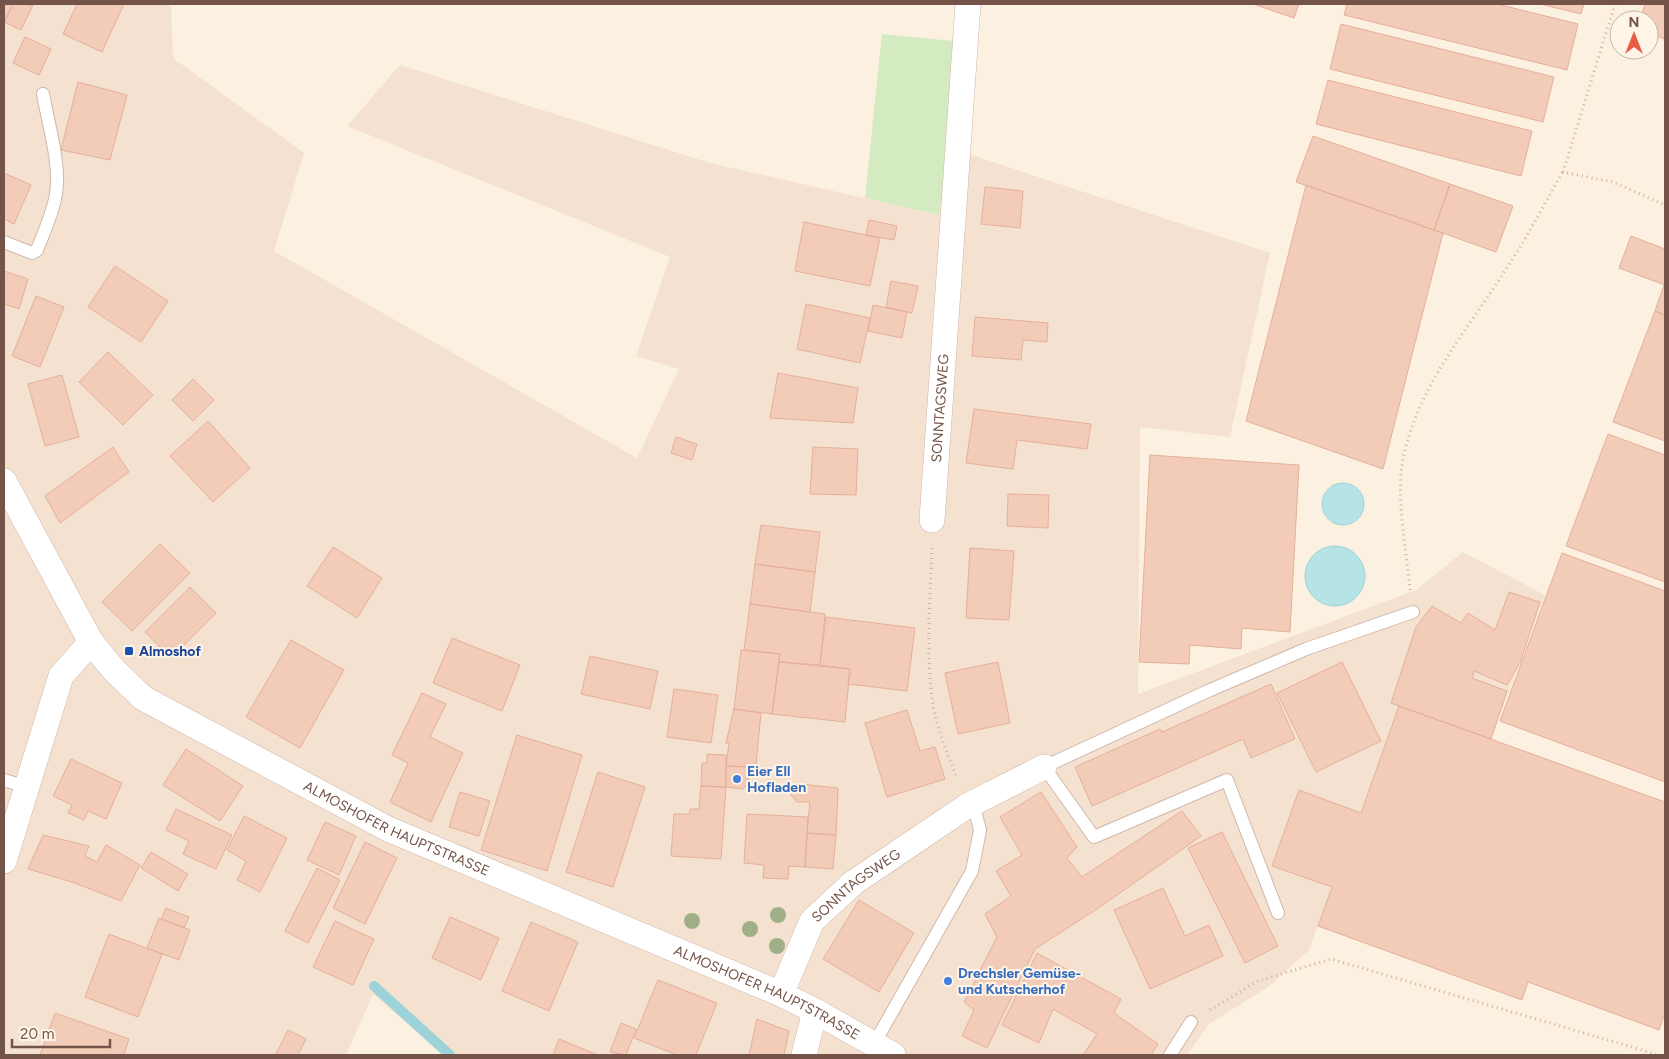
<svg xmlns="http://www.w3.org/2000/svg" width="1669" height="1059" font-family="Figtree,sans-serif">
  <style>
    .residential { fill: #f4e1d0 }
    .green { fill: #d4eac0 }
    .water { fill: #b6e3e6; stroke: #9cd3d8 }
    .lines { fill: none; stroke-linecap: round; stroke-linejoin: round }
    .stream { stroke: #9cd3d8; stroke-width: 10 }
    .building { fill: #f2cbb9; stroke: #e5b099 }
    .service-casing { stroke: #d0b8ab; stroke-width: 14 }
    .minor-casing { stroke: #d0b8ab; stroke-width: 26 }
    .path { stroke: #d7ae9c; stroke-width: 3; stroke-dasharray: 1 4; stroke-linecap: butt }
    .service { stroke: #fff; stroke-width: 12 }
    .minor { stroke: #fff; stroke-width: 25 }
    .tree { fill: #a0af88 }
    .transit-dot { fill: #1a4fb4; stroke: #fff4e8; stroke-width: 2 }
    .shop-dot { fill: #3f7fe0; stroke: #fff4e8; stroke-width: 2 }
    .labels { text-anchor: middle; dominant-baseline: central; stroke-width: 4; stroke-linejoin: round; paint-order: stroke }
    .street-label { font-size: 14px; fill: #745448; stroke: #fff4e8 }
    .transit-label { font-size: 14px; font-weight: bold; fill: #164399; stroke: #fff4e8; text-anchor: start }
    .shop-label { font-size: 14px; font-weight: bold; fill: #366cbe; stroke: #fff4e8; text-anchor: start }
  </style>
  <rect width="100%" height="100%" fill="#fcf0e1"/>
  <path class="residential" d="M4,4h167l2,54 131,95 -30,98 363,207 42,-89 -43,-13 34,-99 -323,-131 53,-61 310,98 228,52 9,-68 323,106 -40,184 -90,-10 -2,267 278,-104 47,-38 82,43 -54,144 -92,-33 -38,107 -62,-22 -27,74 60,22 -23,63 -41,37 -59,37 -22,31h-744l-70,-61 -27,61h-342z"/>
  <path class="green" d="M882,34l71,7 -6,106 -8,68 -74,-17z"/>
  <path class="water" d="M1322 504a21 21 0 1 1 42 0a21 21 0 1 1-42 0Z
    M1305 576a30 30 0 1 1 60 0a30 30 0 1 1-60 0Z"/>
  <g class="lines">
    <path class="stream" d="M374,986l76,69"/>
  </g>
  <path class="building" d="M4,4h9l-9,19z
    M13,4l20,1 -12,25 -17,-8z
    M77,4h47l-22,48 -39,-18z
    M1253,4h46l-5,14z
    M1347,4h150l81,20 -11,46 -223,-55z
    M1540,4h44l-3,10z
    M1645,4h20v35l-16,-5v-14h-9z
    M1341,24l213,53 -11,45 -213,-53z
    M25,37l26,12 -12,26 -26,-12z
    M1328,80l204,51 -11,45 -205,-52z
    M78,82l49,13 -17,65 -49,-10z
    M1313,136l137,48 -16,46 -138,-48z
    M4,173l27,12 -17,39 -10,-5z
    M1450,184l63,22 -17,46 -62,-22z
    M1306,185l137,48 -60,236 -137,-48z
    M985,187l38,4 -3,37 -39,-4z
    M869,220l28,6 -3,14 -28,-5z
    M804,222l76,16 -10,48 -75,-15z
    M1631,236l34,13v36l-46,-17z
    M115,266l53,35 -27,41 -53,-35z
    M4,271l24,8 -9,30 -15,-5z
    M891,281l27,5 -6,27 -26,-6z
    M1664,285h1v30l-10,-4z
    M36,296l28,11 -24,60 -28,-11z
    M806,304l64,14 -10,45 -63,-14z
    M873,305l34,7 -5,26 -34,-7z
    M1655,311l10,4v126l-52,-19z
    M975,317l73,6 -1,19 -24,-2 -2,20 -49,-4z
    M108,352l45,43 -30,30 -44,-43z
    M778,373l80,15 -5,35 -83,-5z
    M62,375l17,62 -34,9 -17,-62z
    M193,379l21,21 -21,21 -21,-21z
    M974,409l117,15 -4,25 -70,-9 -4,29 -47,-6z
    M208,421l42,47 -37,34 -43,-46z
    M1608,434l57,21v127l-99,-36z
    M676,437l21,7 -5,16 -21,-7z
    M113,447l16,25 -69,51 -15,-27z
    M813,447l45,2 -2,46 -46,-1z
    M1150,455l149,10 -9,167 -48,-4 -1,21 -51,-4 -1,19 -50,-2z
    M1008,494l41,1 -1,33 -41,-2z
    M761,525l59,7 -5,40 -60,-8z
    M160,544l30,29 -58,58 -30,-29z
    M333,547l49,31 -25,40 -50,-32z
    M970,548l44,3 -5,69 -43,-2z
    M1562,553l103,38v191l-165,-61z
    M755,564l60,8 -5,40 -60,-8z
    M190,587l26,26 -45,45 -26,-26z
    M1509,592l31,10 -20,61 -13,22 -33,-14 -2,7 35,13 -16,48 -100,-36 25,-76 16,-21 29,17 7,-10 27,17z
    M750,604l75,10 -5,51 -41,-3 1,-8 -36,-4z
    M826,617l89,11 -8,63 -59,-7 2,-15 -30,-4z
    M452,638l68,27 -18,46 -69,-28z
    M291,640l53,30 -44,78 -54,-31z
    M741,650l39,4 -8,60 -38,-5z
    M590,656l68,15 -8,38 -69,-15z
    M779,662l71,7 -5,53 -73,-8z
    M998,662l12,61 -52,11 -13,-61z
    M1342,662l39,79 -65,31 -39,-79z
    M1271,684l24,55 -44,19 -8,-19 -151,67 -17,-39 85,-38 2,3z
    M674,689l44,6 -7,48 -44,-6z
    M422,693l24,11 -16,33 33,16 -32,69 -41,-20 18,-39 -16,-8z
    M1399,706l266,96v211l-6,17 -131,-48 -6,18 -204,-74 14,-39 -60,-21 27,-76 62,23z
    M734,709l27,4 -6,62 -6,-1v-7l-23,-1 3,-23h-3z
    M907,710l13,41 15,-4 10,32 -58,18 -22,-74z
    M517,735l65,20 -35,116 -66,-21z
    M186,749l57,37 -23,35 -57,-36z
    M707,754l19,1v32l-25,-1 1,-23h5z
    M71,759l51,24 -16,36 -18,-8 -4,9 -16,-7 4,-8 -19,-9z
    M726,766l23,1 -1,17 -5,5 -17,-2z
    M598,772l47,15 -32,100 -47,-15z
    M800,784l38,4 -2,47 -29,-2 3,-31h-13l-6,-7v-5z
    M701,786l25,1 -5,72 -50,-3 3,-42h16v-5h9z
    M460,792l30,9 -11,35 -30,-9z
    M1041,792l36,55 -10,11 15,19 100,-66 19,25 -101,71 -65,42 -48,99 -25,-12 12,-26 -10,-8 33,-65 -12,-23 26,-18 -15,-25 26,-16 -22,-38z
    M176,809l56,26 -16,34 -33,-15 6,-13 -23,-11z
    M747,814l61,3 -3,50 -16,-1 -1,13 -25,-1 1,-13 -20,-2z
    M244,816l43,22 -27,54 -23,-12 9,-19 -19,-11z
    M325,822l31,14 -17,39 -32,-15z
    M1222,832l56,114 -33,17 -57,-115z
    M807,833l29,2 -3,34 -28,-2z
    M43,835l46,11 -4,10 12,6 9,-17 34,20 -19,36 -49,-19 -44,-13z
    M365,842l32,16 -32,66 -32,-16z
    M151,852l37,22 -10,17 -37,-23z
    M317,868l23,12 -32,63 -23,-12z
    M1163,888l22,48 24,-11 14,31 -73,33 -36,-79z
    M859,900l55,33 -35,59 -56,-33z
    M166,908l23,9 -5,11 -23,-9z
    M450,917l49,21 -18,42 -49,-22z
    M159,918l31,12 -11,30 -32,-12z
    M335,921l39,18 -21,46 -40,-18z
    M531,922l47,20 -29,69 -47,-20z
    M109,934l53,20 -24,63 -53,-20z
    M1037,953l84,46 -7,14 44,31 -7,11h-68l14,-21 -44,-25 -14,34 -37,-18z
    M658,980l59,23 -21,52h-19l-43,-17z
    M55,1013l74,26 -5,16h-84z
    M757,1019l32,12 -5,24h-35z
    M621,1023l15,6 -10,26 -16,-3z
    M288,1030l18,9 -8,16h-19l-3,-1z
    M559,1039l39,16h-45z"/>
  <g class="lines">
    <g class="service-casing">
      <path id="service" d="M4,242l28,11 5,-3c7,-18 16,-37 19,-56 5,-29 -8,-71 -13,-100
        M4,780l22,7
        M1278,913l-51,-133 -133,57 -50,-70 164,-76 98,-42 107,-37
        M874,1044l98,-173 8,-41 -7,-27
        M1170,1055l21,-33"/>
    </g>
    <g class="minor-casing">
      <g id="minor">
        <path id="s1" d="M4,481l87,161 23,28 29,28 245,131 393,165 34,17 78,44"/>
        <path id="s2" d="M932,520l36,-516"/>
        <path d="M4,861l57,-185 30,-34"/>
        <path id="s3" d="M781,994l31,-73 41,-38 114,-77 77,-39"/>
        <path d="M804,1055l11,-44"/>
      </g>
    </g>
    <path class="path" d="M1615,4l-52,168 50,10 52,23
      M932,548c-2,50 -6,101 0,150 3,27 15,54 25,80
      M1410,590c-4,-43 -15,-94 -6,-136 17,-74 67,-128 106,-191 19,-29 35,-61 53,-91
      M1210,1010l48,-29 73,-22 328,96"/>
    <use href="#service" class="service"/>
    <use href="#minor" class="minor"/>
  </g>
  <g class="tree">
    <circle cx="778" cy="915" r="8"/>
    <circle cx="692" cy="921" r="8"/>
    <circle cx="750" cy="929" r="8"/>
    <circle cx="777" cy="946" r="8"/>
  </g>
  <rect class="transit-dot" x="124" y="646" width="10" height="10" rx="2.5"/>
  <g class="shop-dot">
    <circle cx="737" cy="779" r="5"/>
    <circle cx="948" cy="981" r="5"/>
  </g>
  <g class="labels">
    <g class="street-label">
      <text stroke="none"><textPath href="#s2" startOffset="112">SONNTAGSWEG</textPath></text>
      <text stroke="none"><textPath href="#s1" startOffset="545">ALMOSHOFER HAUPTSTRASSE</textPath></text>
      <text stroke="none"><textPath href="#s3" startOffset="136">SONNTAGSWEG</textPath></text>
      <text stroke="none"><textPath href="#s1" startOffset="950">ALMOSHOFER HAUPTSTRASSE</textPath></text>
    </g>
    <g class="transit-label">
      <text x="139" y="651">Almoshof</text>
    </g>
    <g class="shop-label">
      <text x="747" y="771">Eier Ell<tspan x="747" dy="16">Hofladen</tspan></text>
      <text x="958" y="973">Drechsler Gemüse-<tspan x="958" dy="16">und Kutscherhof</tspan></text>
    </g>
  </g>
  <rect width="1669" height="1059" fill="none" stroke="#745448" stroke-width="10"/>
  <g transform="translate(1634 35)"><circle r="24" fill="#fff4e8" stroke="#c7b4a8"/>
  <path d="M0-4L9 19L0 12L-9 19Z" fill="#e95c44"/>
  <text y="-8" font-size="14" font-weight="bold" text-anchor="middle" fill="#745448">N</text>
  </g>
  <path d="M12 1039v8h98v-8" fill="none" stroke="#745448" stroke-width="2.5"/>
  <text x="20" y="1039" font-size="15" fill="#745448" stroke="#fff4e8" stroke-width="4" paint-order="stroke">20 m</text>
</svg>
